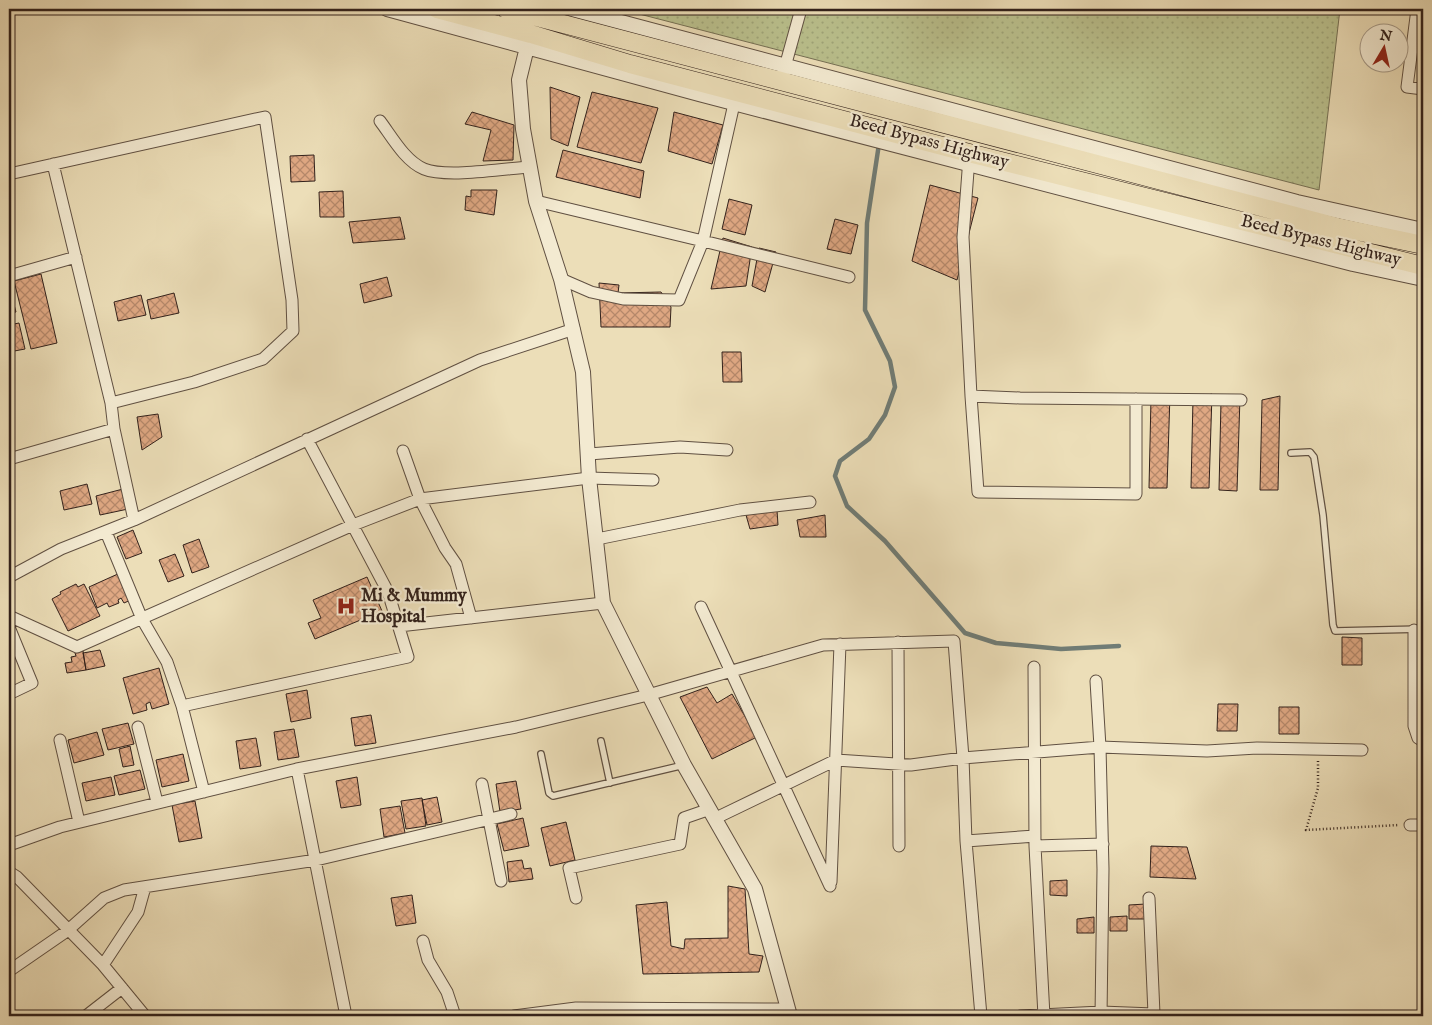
<svg xmlns="http://www.w3.org/2000/svg" width="1432" height="1025" font-family="'IM FELL English',serif">
  <style>
    .park { fill: url(#park-dots); stroke: #767054 }
    .lines { fill: none; stroke-linecap: round; stroke-linejoin: round }
    .stream { stroke: #707d77; stroke-width: 4.5 }
    .building { fill: url(#building-cross-hatch); stroke: #32211b }
    .service-casing { stroke: #605042; stroke-width: 8 }
    .minor-casing { stroke: #605042; stroke-width: 13 }
    .tertiary-casing { stroke: #605042; stroke-width: 16 }
    .trunk-casing { stroke: #32211b; stroke-width: 19 }
    .path { stroke: #32211b; stroke-width: 2.5; stroke-dasharray: 1 2.5; stroke-linecap: butt }
    .service { stroke: #f3ead1; stroke-width: 5.5 }
    .minor { stroke: #f3ead1; stroke-width: 11 }
    .tertiary { stroke: #f3ead1; stroke-width: 14 }
    .trunk { stroke: #ecdeb8; stroke-width: 18 }
    .labels { text-anchor: middle; dominant-baseline: central; stroke-width: 4.5; stroke-linejoin: round; paint-order: stroke }
    .street-label { font-size: 18px; fill: #32211b; stroke: #f3ead1 }
    .poi-label { font-size: 18px; font-weight: bold; fill: #32211b; stroke: #f3ead1; text-anchor: start }
  </style>
  <defs>
    <pattern id="park-dots" width="8" height="8" patternUnits="userSpaceOnUse" patternTransform="scale(1.25)"><rect width="8" height="8" fill="#bac08d"/><path d="M2 2h.1M6 6h.1" fill="none" stroke="#a0a579" stroke-width="1.8" stroke-linecap="round"/></pattern>
    <pattern id="building-cross-hatch" width="8" height="8" patternUnits="userSpaceOnUse" patternTransform="scale(1.25)"><rect width="8" height="8" fill="#dfa883"/><path d="M0 0l8 8M0 8l8-8" fill="none" stroke="#b5886a"/></pattern>
  </defs>
  <rect width="100%" height="100%" fill="#ecdeb8"/>
  <filter id="stains"><feTurbulence type="fractalNoise" baseFrequency=".004" numOctaves="4"/><feColorMatrix values="0 0 0 0 .2 0 0 0 0 .09 0 0 0 0 .02 0 0 0 .5 -.17"/></filter>
  <radialGradient id="worn" r=".72"><stop offset=".6" stop-color="#630" stop-opacity="0"/><stop offset="1" stop-color="#630" stop-opacity=".3"/></radialGradient>
  <path class="park" d="M620,9h720l-21,181z"/>
  <g class="lines">
    <path class="stream" d="M879,144l-12,79 -2,87 25,51 5,26 -10,28 -16,24 -29,22 -5,15 12,30 38,35 80,92 31,10 65,6 58,-3"/>
  </g>
  <path class="building" d="M550,87l30,10 -12,49 -17,-7z
    M592,92l66,16 -17,55 -64,-16z
    M472,112l42,13 -1,35 -30,1 8,-31 -26,-6z
    M674,112l49,13 -11,39 -44,-13z
    M563,150l81,21 -4,27 -84,-21z
    M314,155l1,26 -24,1 -1,-26z
    M930,185l48,13 -21,82 -45,-19z
    M471,190h26l-3,25 -29,-5 1,-14 5,1z
    M343,191l1,26h-24l-1,-25z
    M729,199l23,6 -7,30 -23,-6z
    M400,217l5,22 -52,4 -4,-21z
    M835,219l23,6 -7,29 -24,-5z
    M723,238l29,9 -6,39 -35,3z
    M759,248l17,4 -11,40 -13,-6z
    M41,274l16,69 -26,6 -17,-68z
    M387,277l5,19 -28,7 -4,-19z
    M599,283l20,2 -1,8 43,-1 10,15 -1,20h-69z
    M9,286l7,26 -7,1z
    M174,293l5,20 -28,6 -4,-19z
    M141,295l5,20 -28,6 -4,-19z
    M19,323l6,26 -16,3v-27z
    M722,352h19l1,30h-19z
    M1170,394l-3,94h-18l2,-90z
    M1212,394l-3,94h-18l2,-90z
    M1280,396l-2,94h-18l2,-90z
    M1240,397l-3,94 -18,-1 2,-89z
    M158,414l4,23 -20,13 -5,-33z
    M87,484l5,20 -28,6 -4,-19z
    M123,489l5,20 -28,6 -4,-19z
    M777,510l1,15 -28,4 -4,-14z
    M825,515l1,22h-26l-3,-17z
    M133,530l9,23 -16,6 -9,-22z
    M199,539l10,28 -17,6 -9,-28z
    M175,554l9,22 -16,6 -9,-22z
    M120,573l13,26 -9,4 -3,-5 -3,2 1,3 -10,4 -2,-4 -10,5 -8,-21z
    M367,577l15,34 -67,28 -7,-16 13,-5 -8,-18z
    M76,584l2,3 6,-3 16,32 -32,15 -16,-32 9,-5 -1,-2z
    M1342,637l20,1v27h-20z
    M100,650l5,16 -19,4 -3,-17z
    M83,651l3,19 -19,3 -2,-10 7,-1 -1,-5 5,-1 -1,-3z
    M159,668l10,36 -17,5 -2,-7 -4,2 1,6 -14,4 -10,-36z
    M707,687l10,16 15,-9 25,43 -45,22 -32,-62z
    M307,690l4,28 -20,4 -5,-28z
    M1218,704h20l-1,27h-20z
    M1279,707h20v27h-20z
    M371,715l5,28 -21,3 -4,-28z
    M128,723l6,21 -26,6 -6,-21z
    M294,729l5,28 -21,3 -4,-28z
    M97,732l7,23 -30,8 -6,-23z
    M256,738l5,28 -21,3 -4,-28z
    M130,746l4,19 -11,2 -4,-18z
    M183,754l6,27 -27,6 -6,-27z
    M140,770l5,19 -26,6 -5,-19z
    M111,777l4,18 -29,6 -4,-18z
    M357,777l4,28 -20,3 -5,-27z
    M516,781l5,28 -21,3 -4,-28z
    M437,797l5,25 -15,3 -5,-25z
    M422,798l4,28 -20,3 -5,-28z
    M195,801l7,37 -23,4 -7,-37z
    M400,806l5,27 -21,4 -4,-28z
    M523,818l6,28 -25,5 -7,-27z
    M566,822l9,38 -25,6 -9,-38z
    M1151,846l36,1 9,32 -46,-2z
    M522,860l2,9 7,-1 2,11 -24,3 -2,-20z
    M1067,880v16l-17,-1v-14z
    M728,886l17,3 4,65 14,2 -4,16 -116,2 -7,-69 31,-3 4,44 13,3 1,-10 43,-1z
    M412,895l4,28 -20,3 -5,-28z
    M1146,904v15h-17v-14z
    M1127,916v15h-17v-14z
    M1094,917v16h-17v-14z"/>
  <g class="lines">
    <g class="service-casing">
      <path id="service" d="M1291,453l19,-1 4,5 9,58 10,110 2,6 88,-2
        M601,741l9,42
        M541,754l8,39 4,3 131,-31"/>
    </g>
    <g class="minor-casing">
      <path id="minor" d="M1417,9l-10,78 16,2
        M783,74l18,-65
        M380,121c12,16 25,40 44,48 22,9 79,0 104,-2
        M969,158l-6,79 8,159 49,2 221,2
        M9,174l256,-57 27,183 1,31 -30,28 -69,23 -83,21 -58,-239
        M536,201l167,40 33,-146
        M9,276l67,-19
        M561,279l30,13 32,7 56,1 24,-59 146,36
        M971,396l7,96 158,2v-95
        M111,403l3,26 20,91
        M403,451l17,48 25,49 11,16 15,54
        M589,454l91,-7 47,3
        M9,459l105,-30
        M106,532l36,87 25,43 15,44 22,86
        M597,539l143,-29 70,-8
        M9,577l52,-28 73,-29 346,-160 94,-31
        M701,607l129,279
        M9,616l68,31 276,-122 67,-26 169,-21 64,2
        M399,626l204,-23
        M9,627l23,56 -23,11
        M1414,630v96l4,12 5,3
        M898,642l1,204
        M1034,667l1,179 9,170
        M1096,681l4,66 3,122 -2,147
        M182,706l226,-49 -20,-65 -81,-153
        M138,727l19,75
        M60,740l19,82
        M297,769l49,247
        M482,784l19,97
        M716,818l120,-58 75,5 52,-7 137,-11 107,4 50,-3 105,2
        M1410,825h13
        M966,841l69,-5
        M9,845l51,-18 237,-58 219,-42 132,-32 175,-50 131,-4 9,117 3,83 15,175
        M1035,846l68,-2
        M9,872l8,5 86,88 42,51
        M831,882l9,-238
        M576,898l-7,-30 111,-24 4,-26 26,-9
        M1149,898l5,116
        M423,941l5,19 19,32 8,24
        M103,965l35,-53 7,-25
        M9,971l58,-40 37,-33 20,-8 192,-30 195,-46
        M86,1016l36,-28
        M514,1016l62,-8 212,1
        M1020,1016l81,-4 53,2v2"/>
    </g>
    <g class="tertiary-casing">
      <path id="tertiary" d="M387,9l312,85 654,170 70,15
        M572,9l725,193 126,28
        M529,39l-10,41 4,49 13,72 25,78 22,93 6,106 14,125 81,162 71,124 35,127"/>
    </g>
    <g class="trunk-casing">
      <path id="trunk" d="M437,9l94,25 99,30 339,89 454,113
        M506,9l831,218 86,18"/>
    </g>
    <path class="path" d="M1318,761v27l-12,42 93,-5"/>
    <use href="#service" class="service"/>
    <use href="#minor" class="minor"/>
    <use href="#tertiary" class="tertiary"/>
    <use href="#trunk" class="trunk"/>
  </g>
  <defs>
    <g id="hospital-bare" transform="scale(1.5)"><path d="M-5-5h3v3.5h4V-5h3V5h-3V1.5h-4V5h-3Z" fill="#8f2418" stroke="#f3ead1" stroke-width="2.5" paint-order="stroke"/></g>
  </defs>
  <g fill-rule="evenodd">
    <use href="#hospital-bare" x="346" y="606"/>
  </g>
  <g class="labels">
    <g class="street-label">
      <text transform="translate(929 142) rotate(15)">Beed Bypass Highway</text>
      <text transform="translate(1321 241) rotate(14)">Beed Bypass Highway</text>
    </g>
    <g class="poi-label">
      <text x="361" y="596">Mi &amp; Mummy<tspan x="361" dy="21">Hospital</tspan></text>
    </g>
  </g>
  <rect width="1432" height="1025" fill="none" stroke="#ecdeb8" stroke-width="30"/>
  <rect x="10" y="10" width="1412" height="1005" fill="none" stroke="#32211b" stroke-width="2.5"/>
  <rect x="15" y="15" width="1402" height="995" fill="none" stroke="#32211b"/>
  <g transform="translate(1384 48) rotate(9)"><circle r="24" fill="#f3ead1" stroke="#a69a88"/>
  <path d="M0-4L9 19L0 12L-9 19Z" fill="#8f2418"/>
  <text y="-8" font-size="14" font-weight="bold" text-anchor="middle" fill="#32211b">N</text>
  </g>
  <rect width="100%" height="100%" filter="url(#stains)"/>
  <rect width="100%" height="100%" fill="url(#worn)"/>
</svg>
